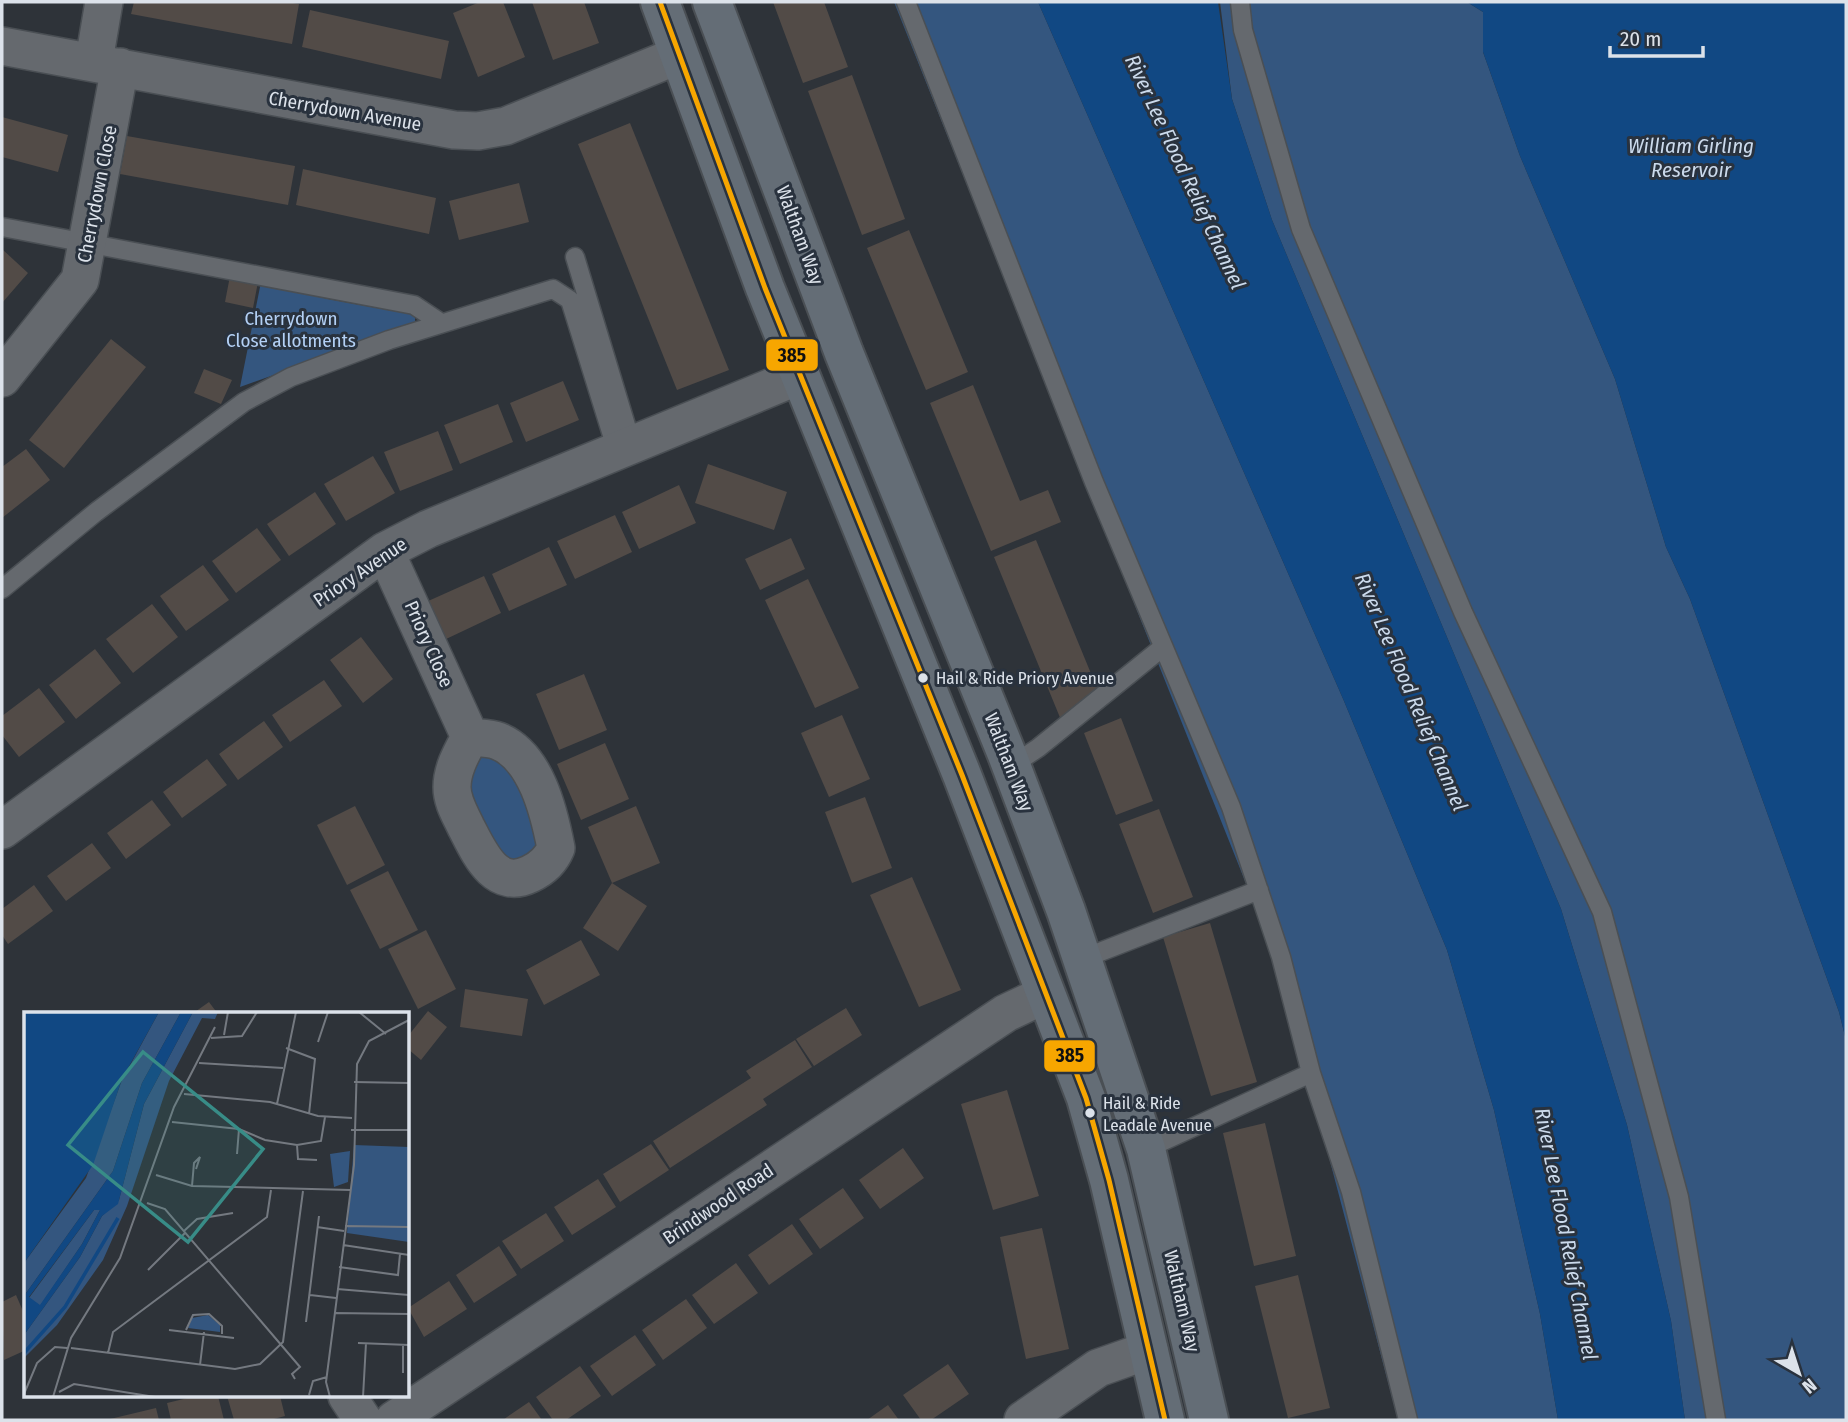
<svg xmlns="http://www.w3.org/2000/svg" width="1848" height="1422" font-family="'Fira Sans Condensed',sans-serif">
  <style>
    .green { fill: #34567f }
    .water { fill: #114883 }
    .building { fill: #524b47 }
    .lines { fill: none; stroke-linecap: round; stroke-linejoin: round }
    .lane-casing { stroke: #4a4f54; stroke-width: 21 }
    .street-casing { stroke: #4a4f54; stroke-width: 40 }
    .primary-casing { stroke: #4a4f54; stroke-width: 42 }
    .lane { stroke: #65696e; stroke-width: 18 }
    .street { stroke: #65696e; stroke-width: 37 }
    .primary { stroke: #646d76; stroke-width: 38 }
    .bus-1-casing { stroke: #29323e; stroke-width: 10 }
    .bus-1 { stroke: #f7a600; stroke-width: 5 }
    .bus-dot { fill: #dce2ea; stroke: #29323e; stroke-width: 2.5 }
    .labels { text-anchor: middle; dominant-baseline: central; stroke-width: 6; stroke-linejoin: round; paint-order: stroke }
    .bus-label { font-size: 17px; fill: #dce2ea; stroke: #29323e; text-anchor: start }
    .street-label { font-size: 19px; fill: #dce2ea; stroke: #29323e }
    .park-label { font-size: 19px; fill: #b3d0f5; stroke: #29323e }
    .water-label { font-size: 21px; font-style: italic; fill: #cbdaec; stroke: #29323e }
    .inset-river { fill: none; stroke: #114883; stroke-width: 3.5 }
    .inset-road { fill: none; stroke: #747980; stroke-width: 2 }
    .view { fill: #388c87; fill-opacity: 0.15; stroke: #388c87; stroke-width: 3.5 }
    .inset-edge { fill: none; stroke: #dce2ea; stroke-width: 3.5 }
    .line-badge { stroke: #29323e; stroke-width: 2.5 }
    .pale-badge-label { font-size: 19px; text-anchor: middle; font-weight: bold; fill: #111 }
  </style>
  <rect width="100%" height="100%" fill="#2e3339"/>
  <path class="green" d="M894,2h144l306,699 103,249 47,160 46,204 18,106h-160l-93,-354 -48,-155z
    M1220,2h247l16,10v40l37,104 95,223 51,168 24,52 149,413 7,28v380h-161l-14,-99 -44,-196 -66,-216 -289,-689 -40,-121z
    M261,282l67,17 87,16v10l-175,62z
    M496,753l27,33 16,61 -9,11 -24,4 -40,-61 8,-47z"/>
  <path class="water" d="M1038,2h180l14,97 40,121 289,689 66,216 44,196 14,99h-127l-18,-106 -46,-204 -47,-160 -103,-249z
    M1467,2h379v1038l-7,-28 -149,-413 -24,-52 -51,-168 -95,-223 -37,-104v-40z"/>
  <path class="building" d="M134,2h153l12,2 -7,40 -161,-30z
    M503,2l22,55 -47,20 -25,-64 27,-11z
    M532,2h52l15,41 -46,17z
    M773,2h51l24,65 -45,16z
    M310,10l139,31 -8,38 -139,-32z
    M852,75l53,144 -43,16 -54,-144z
    M2,117l66,18 -10,37 -56,-15z
    M630,123l99,247 -52,20 -99,-246z
    M127,136l168,30 -7,39 -168,-31z
    M303,169l133,29 -7,36 -133,-29z
    M519,183l10,39 -70,18 -10,-39z
    M909,230l59,142 -42,18 -59,-142z
    M2,249l26,24 -26,30z
    M230,276l28,6 -5,26 -28,-6z
    M111,339l35,28 -82,101 -35,-28z
    M204,369l28,11 -11,24 -27,-11z
    M563,381l16,39 -53,22 -16,-39z
    M973,385l47,116 28,-11 13,32 -70,29 -61,-148z
    M498,404l15,38 -53,22 -16,-39z
    M438,431l15,39 -53,21 -16,-39z
    M26,449l24,31 -48,38v-51z
    M373,456l22,37 -49,28 -22,-37z
    M708,464l79,28 -13,38 -79,-27z
    M679,485l17,38 -57,26 -17,-37z
    M315,492l21,32 -47,32 -22,-32z
    M615,515l17,37 -57,27 -18,-38z
    M257,528l24,32 -45,33 -24,-32z
    M791,538l14,31 -45,21 -15,-31z
    M1036,540l63,153 -38,27 -67,-163z
    M549,547l18,38 -58,26 -17,-37z
    M203,565l26,35 -43,31 -26,-35z
    M484,576l17,37 -57,27 -18,-38z
    M808,579l51,109 -44,20 -50,-108z
    M152,604l26,33 -45,36 -27,-34z
    M361,637l32,42 -30,24 -33,-43z
    M95,649l26,34 -45,36 -27,-34z
    M584,674l23,56 -48,20 -23,-56z
    M324,680l18,26 -52,36 -18,-27z
    M39,688l26,34 -46,35 -17,-22v-19z
    M842,715l28,64 -41,18 -28,-64z
    M1121,718l32,83 -37,14 -32,-82z
    M264,721l19,26 -45,33 -19,-26z
    M605,743l24,56 -48,21 -24,-56z
    M207,759l20,26 -45,33 -19,-26z
    M865,797l27,71 -40,15 -27,-71z
    M152,800l19,25 -45,34 -19,-26z
    M355,806l30,59 -38,20 -30,-60z
    M636,806l24,57 -48,20 35,23 -29,45 -35,-23 29,-45 -24,-56z
    M1159,809l34,88 -40,16 -34,-89z
    M92,843l19,25 -45,33 -19,-25z
    M388,871l30,59 -38,19 -30,-59z
    M912,877l49,113 -42,17 -49,-112z
    M34,885l19,26 -45,33 -6,-9v-26z
    M1210,923l47,159 -46,14 -48,-159z
    M426,930l30,59 -38,20 -30,-60z
    M581,940l19,35 -56,30 -18,-35z
    M465,989l63,10 -6,37 -62,-9z
    M209,1002l9,12h-26z
    M846,1008l16,27 -48,31 -18,-27z
    M428,1011l19,16 -26,33 -13,-11v-13z
    M795,1040l17,27 -49,32 4,6 -97,63 -17,-27 98,-63 -5,-7z
    M1007,1090l32,106 -46,14 -32,-106z
    M1265,1123l31,133 -42,10 -31,-133z
    M651,1144l18,26 -49,32 -17,-28z
    M903,1148l21,30 -44,31 -21,-29z
    M598,1179l18,28 -44,28 -18,-28z
    M843,1188l21,30 -44,31 -21,-30z
    M546,1213l18,28 -43,28 -19,-28z
    M792,1224l21,30 -44,31 -21,-30z
    M1042,1228l27,121 -43,10 -26,-122z
    M499,1246l18,29 -43,28 -18,-28z
    M736,1263l22,30 -44,31 -22,-29z
    M1298,1275l32,133 -42,10 -33,-132z
    M449,1281l18,28 -43,28 -16,-29z
    M16,1295l10,23v32l-22,10 -2,-58z
    M686,1299l21,29 -44,32 -21,-30z
    M635,1335l21,30 -44,31 -22,-30z
    M948,1364l21,30 -38,26h-10l-18,-25z
    M580,1366l21,30 -35,24h-13l-17,-23z
    M196,1396h22l6,24h-53l-4,-17z
    M227,1396h53l5,20 -15,4h-36z
    M529,1402l13,18h-39l4,-3z
    M888,1405l11,15h-32z
    M156,1408l3,12h-48l-1,-1z"/>
  <g class="lines">
    <g class="lane-casing">
      <path id="lane" d="M906,2l188,480 137,325 50,150 30,116 40,119 57,228
        M1240,2l3,28 58,199 162,383 139,300 77,285 37,223
        M2,227l412,78 27,18
        M575,257l57,188
        M2,589l94,-77 148,-110 47,-25 98,-37 164,-51 17,11 47,151
        M1011,766l27,-18 125,-101
        M1082,959l177,-69
        M1146,1149l165,-76"/>
    </g>
    <g class="street-casing">
      <path id="street" d="M2,46l452,84 24,1 28,-5 173,-71
        M94,61l10,-59
        M2,378l78,-98 40,-213
        M385,551l85,186
        M470,737c9,1 20,1 28,4 38,15 51,71 58,107 -5,12 -13,20 -26,26 -35,17 -51,-22 -64,-47 -6,-13 -14,-25 -14,-40 0,-18 10,-35 18,-50z
        M2,830l383,-279 43,-22 373,-154
        M347,1396l16,24
        M394,1420l612,-407 40,-19
        M1023,1420l75,-52 51,-18"/>
    </g>
    <g class="primary-casing">
      <path id="primary" d="M660,2l105,286 197,487 124,323 23,82 56,240
        M712,2l132,351 162,399 60,159 80,238 63,271"/>
    </g>
    <use href="#lane" class="lane"/>
    <use href="#street" class="street"/>
    <use href="#primary" class="primary"/>
    <g class="bus-1-casing">
      <path id="bus-1" d="M660,2l105,286 197,487 124,323 23,82 56,240"/>
    </g>
    <use href="#bus-1" class="bus-1"/>
  </g>
  <g class="bus-dot">
    <circle cx="923" cy="678" r="6"/>
    <circle cx="1090" cy="1113" r="6"/>
  </g>
  <g class="labels">
    <g class="bus-label">
      <text x="936" y="678">Hail &amp; Ride Priory Avenue</text>
      <text x="1103" y="1103">Hail &amp; Ride<tspan x="1103" dy="22">Leadale Avenue</tspan></text>
    </g>
    <g class="street-label">
      <text transform="translate(345 111) rotate(10)">Cherrydown Avenue</text>
      <text transform="translate(97 194) rotate(-79)">Cherrydown Close</text>
      <text transform="translate(800 235) rotate(70)">Waltham Way</text>
      <text transform="translate(360 572) rotate(-34)">Priory Avenue</text>
      <text transform="translate(429 644) rotate(66)">Priory Close</text>
      <text transform="translate(1009 762) rotate(69)">Waltham Way</text>
      <text transform="translate(718 1204) rotate(-34)">Brindwood Road</text>
      <text transform="translate(1182 1301) rotate(77)">Waltham Way</text>
    </g>
    <g class="park-label">
      <text x="291" y="318">Cherrydown<tspan x="291" dy="22">Close allotments</tspan></text>
    </g>
    <g class="water-label">
      <text x="1691" y="146">William Girling<tspan x="1691" dy="24">Reservoir</tspan></text>
      <text transform="translate(1185 172) rotate(65)">River Lee Flood Relief Channel</text>
      <text transform="translate(1411 692) rotate(67)">River Lee Flood Relief Channel</text>
      <text transform="translate(1566 1234) rotate(79)">River Lee Flood Relief Channel</text>
    </g>
  </g>
  <g transform="translate(24 1012)">
    <rect width="385" height="385" fill="#2e3339"/>
    <path d="M135,0h22l-39,71 -29,88 -89,125v-33l62,-85 36,-98zM169,0h25l-3,7 -13,-1 -33,63 -42,125 -24,54 -46,65 -33,33v-23l56,-78 22,-41 17,-16 25,-96zM330,133l55,2v95l-62,-9zM326,139l-2,31 -14,5 -4,-33zM70,198h6l-18,34 -42,62 -11,-8zM184,303l12,10v7l-32,-4 4,-10z" fill="#34567f"/>
    <path d="M0,0h135l-37,67 -29,86 -69,98zM157,0h12l-49,92 -26,100 -16,12 -22,41 -56,78v-39l89,-125 29,-88zM70,198h6l-18,34 -42,61 -11,-8z" fill="#114883" fill-rule="evenodd"/>
    <path class="inset-river" d="M0,341l41,-46 53,-89"/>
    <path class="inset-road" d="M335,0l27,22M200,23l4,-23M187,26l31,-2 15,-24M294,30l10,-30M262,36l29,11 -6,55M175,51l84,5M330,70l55,1M160,82l86,8 48,14 34,2M253,92l19,-92M148,110l67,7 26,11 32,5 24,-4 4,-24M327,118h58M273,133l1,14 19,1M213,142l2,-25M132,163l36,11 158,4M168,174l2,-23 6,-6 -4,12M123,191l18,6 135,158 -8,7 3,5M321,214l64,1M293,215l27,4M160,219l13,-12 36,-6M319,233l66,10M315,255l59,8 2,-21M124,258l37,-37M313,277l72,6M286,283l26,3M310,301l75,1M282,310l13,-106M145,318l65,8M162,318l7,-15 16,-1 13,12v8M334,331l51,2M379,333v28M47,336l164,21 25,-5 23,-22 20,-151M84,341l5,-21 154,-115 4,-27M176,353l4,-33M35,380l15,-8 81,13M0,382l13,-31 18,-16 12,1M285,383l4,-14 14,-4M29,385l18,-59 49,-80 54,-151 41,-80M261,385h66M306,385l-4,-15 28,-217 3,-101 12,-23 40,-21M339,385l3,-54"/>
    <path class="view" d="M119,40l120,97 -75,93 -120,-97z"/>
    <rect width="385" height="385" class="inset-edge"/>
  </g>
  <g class="line-badge">
    <rect x="765" y="338" width="54" height="34" rx="7" fill="#f7a600"/>
    <rect x="1043" y="1039" width="53" height="34" rx="7" fill="#f7a600"/>
  </g>
  <g class="pale-badge-label">
    <text x="792" y="362">385</text>
    <text x="1070" y="1062">385</text>
  </g>
  <rect width="1848" height="1422" fill="none" stroke="#dce2ea" stroke-width="7"/>
  <g transform="translate(1799 1373) rotate(141)" stroke="#29323e" stroke-width="5" paint-order="stroke">
  <path d="M0-5L12 26L0 18L-12 26Z" fill="#dce2ea"/>
  <text y="-10" font-size="19" font-weight="bold" text-anchor="middle" fill="#dce2ea">N</text>
  </g>
  <path d="M1610 46v10h93v-10" fill="none" stroke="#dce2ea" stroke-width="3.5"/>
  <text x="1620" y="46" font-size="21" fill="#dce2ea" stroke="#29323e" stroke-width="5" paint-order="stroke">20 m</text>
</svg>
